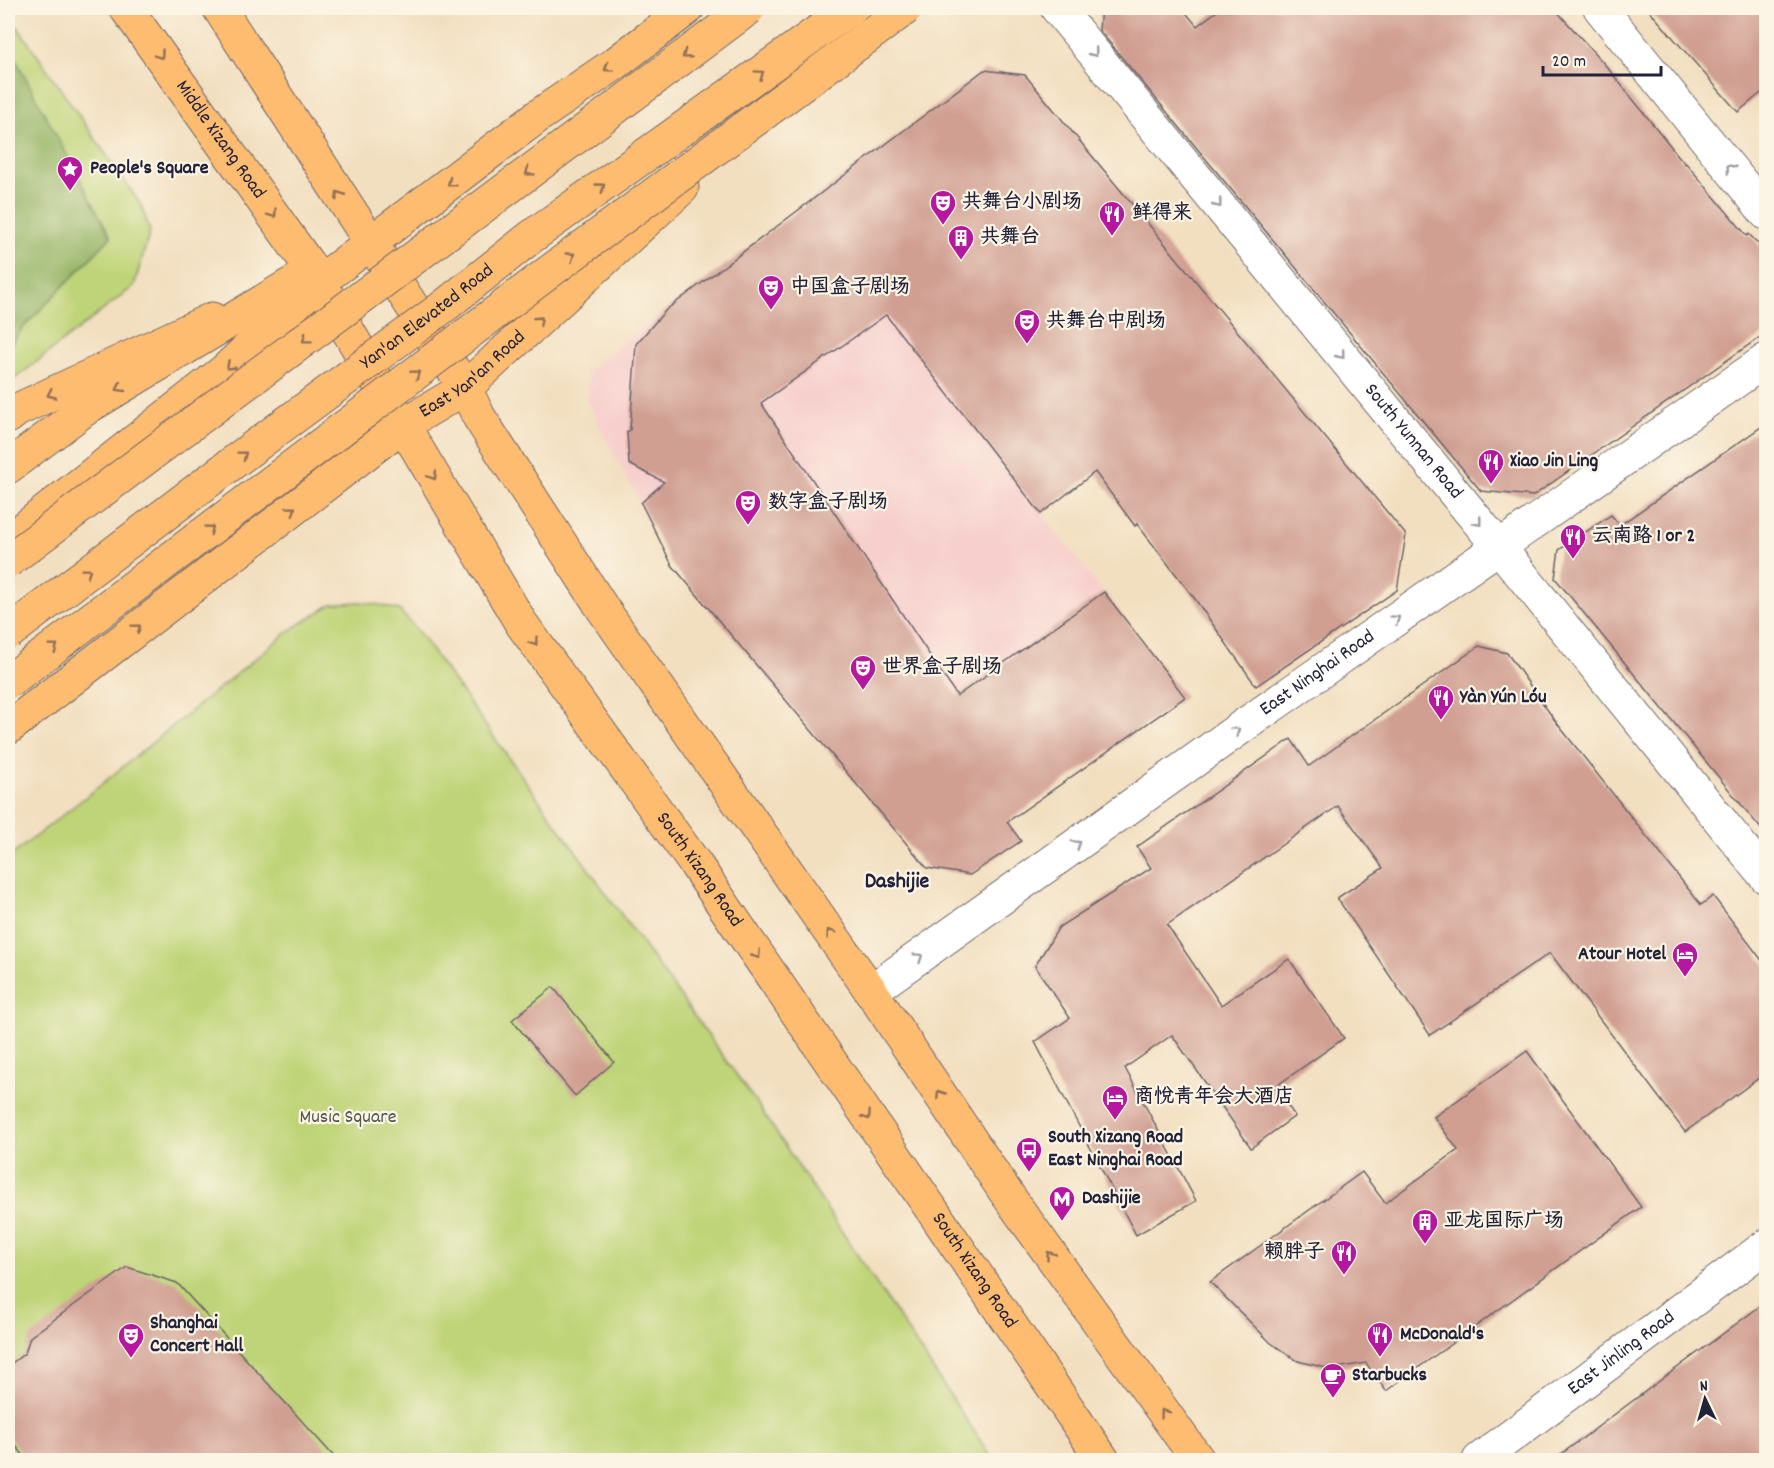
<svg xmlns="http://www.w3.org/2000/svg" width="1774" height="1468" font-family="Dekko,'LXGW WenKai TC',sans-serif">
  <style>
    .built { fill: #f7d0ce }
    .green { fill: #bfd478; stroke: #707b5a; stroke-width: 1.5 }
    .forest { fill: #97b668; stroke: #5c6c52; stroke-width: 1.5 }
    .building { fill: #d09f92 }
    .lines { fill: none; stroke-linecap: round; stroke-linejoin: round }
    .minor-casing { stroke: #6b646a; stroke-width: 35 }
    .major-casing { stroke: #6b646a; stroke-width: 35 }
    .highway-casing { stroke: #6b646a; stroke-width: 35 }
    .minor { stroke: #fff; stroke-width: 33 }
    .major { stroke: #febc70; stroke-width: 33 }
    .highway { stroke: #febc70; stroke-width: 33 }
    .highway-bridge-casing { stroke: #6b646a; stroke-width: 35; stroke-linecap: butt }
    .highway-bridge { stroke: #febc70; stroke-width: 33 }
    .oneway { stroke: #9c9ca7 }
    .oneway2 { stroke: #906f56 }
    .labels { text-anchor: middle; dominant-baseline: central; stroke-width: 4.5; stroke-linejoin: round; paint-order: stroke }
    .street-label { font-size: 20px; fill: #22223b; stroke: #fcf5e5 }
    .poi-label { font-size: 20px; font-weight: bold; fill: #22223b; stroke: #fcf5e5; text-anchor: start }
    .park-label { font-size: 20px; fill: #51574d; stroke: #fcf5e5 }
    .quarter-label { font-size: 22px; font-weight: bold; fill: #22223b; stroke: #fcf5e5 }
  </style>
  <rect width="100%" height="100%" fill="#fcf5e5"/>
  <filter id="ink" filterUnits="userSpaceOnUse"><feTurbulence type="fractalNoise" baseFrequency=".0167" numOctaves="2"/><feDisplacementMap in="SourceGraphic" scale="12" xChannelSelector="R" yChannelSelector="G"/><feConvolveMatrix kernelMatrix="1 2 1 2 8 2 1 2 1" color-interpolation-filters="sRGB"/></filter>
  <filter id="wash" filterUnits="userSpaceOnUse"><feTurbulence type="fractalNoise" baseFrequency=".008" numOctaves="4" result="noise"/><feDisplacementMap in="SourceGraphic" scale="24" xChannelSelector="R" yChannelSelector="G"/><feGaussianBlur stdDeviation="1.35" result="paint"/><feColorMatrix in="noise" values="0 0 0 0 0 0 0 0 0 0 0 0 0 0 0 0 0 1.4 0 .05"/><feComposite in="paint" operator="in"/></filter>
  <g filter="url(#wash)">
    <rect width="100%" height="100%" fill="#f2dfc0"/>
    <path class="built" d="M802,207l383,490 -177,125 13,19 -51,34 -43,-7 -255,-303 -84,-161v-33l78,-61z"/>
    <path class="green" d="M8,13l133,192 9,26 -16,55 -126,98z
      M360,602l20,3 19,5 18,20 341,475 235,355h-985v-602l89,-70 192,-157 43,-27z"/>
    <path class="forest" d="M8,45l103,192 -89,92 -14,19z"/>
    <g id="blocks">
      <path class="building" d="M1101,8h81l15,18 24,-18h333l52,58 79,98 1,-1 61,73 2,-2 18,19v79l-234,164 -52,-5 -382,-461z
        M1647,8h120v80l-29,24z
        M984,70l41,5 381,460 -9,55 -141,96 -61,-87 -58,-75 -2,2 -40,-54 -54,42 -155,-199 -125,88 196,293 147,-104 81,105 -178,125 14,19 -51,34 -43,-7 -255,-303 -31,-62 23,-21 -35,-18 -2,-32 3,-2 6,-86 30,-34z
        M1767,423v413l-212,-258 4,-28 52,-35 9,10z
        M1479,646l28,7 49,69 145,183 12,-9 54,71v105l-82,60 -135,-179 -120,82 -93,-137 46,-30 -45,-62 -171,119 54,80 68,-46 55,79 -69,49 20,29 -44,32 -79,-113 -47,33 71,133 -60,34 -101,-193 35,-24 -35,-52 24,-39 92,-59 -14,-21 154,-108 18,27z
        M553,987l61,75 -39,34 -63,-76z
        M1527,1051l114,156 -255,184 -20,-28 -36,6 -32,-8 -27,-18 -61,-61 152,-110 23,31 73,-53 -24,-33z
        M127,1267l50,16 161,178h-310l-20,-25v-70l17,-13 5,-16z
        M1767,1301v160h-215z"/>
    </g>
  </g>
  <g filter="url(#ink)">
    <use href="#blocks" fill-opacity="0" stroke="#6b646a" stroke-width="1.5"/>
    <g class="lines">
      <g class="minor-casing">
        <g id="minor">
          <path id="s1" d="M1057,8l442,539 267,330"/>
          <path d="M1600,8l166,205"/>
          <path id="s2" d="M871,991l372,-265 523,-366"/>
          <path id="s3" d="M1479,1460l287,-214"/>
        </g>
      </g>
      <g class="major-casing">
        <g id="major">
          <path id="s4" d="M126,8l187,263 90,154 118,198 175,242 407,595"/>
          <path d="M219,8l246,380 14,29 124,192 268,382 133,199 194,270"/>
          <path d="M8,417l9,-7 195,-91"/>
          <path d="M8,541l216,-170 95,-89 219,-166 78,-53 72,-55"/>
          <path id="s5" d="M8,728l395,-303 62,-37 217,-200"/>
        </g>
      </g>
      <g class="highway-casing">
        <path id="highway" d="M8,467l80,-60 225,-136"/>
      </g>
      <use href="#minor" class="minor"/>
      <use href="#major" class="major"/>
      <use href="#highway" class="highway"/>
      <g class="highway-bridge-casing">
        <g id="highway-bridge">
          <path d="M8,561l741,-553"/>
          <path id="s6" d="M8,633l243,-184 192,-142 88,-70 320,-229"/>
          <path d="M8,682l545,-413 353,-261"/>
        </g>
      </g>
      <use href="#highway-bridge" class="highway-bridge"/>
    </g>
    <defs><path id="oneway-chevron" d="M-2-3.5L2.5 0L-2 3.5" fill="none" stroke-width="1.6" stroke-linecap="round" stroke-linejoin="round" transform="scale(1.5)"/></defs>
    <g class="oneway">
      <use href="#oneway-chevron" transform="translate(1094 53) rotate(51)"/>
      <use href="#oneway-chevron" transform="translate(1730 168) rotate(-129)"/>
      <use href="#oneway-chevron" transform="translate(1218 204) rotate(51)"/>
      <use href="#oneway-chevron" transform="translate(1341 355) rotate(51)"/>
      <use href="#oneway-chevron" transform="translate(1478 522) rotate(51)"/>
      <use href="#oneway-chevron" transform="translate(1396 619) rotate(-35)"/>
      <use href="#oneway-chevron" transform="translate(1236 731) rotate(-35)"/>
      <use href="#oneway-chevron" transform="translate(1077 844) rotate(-35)"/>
      <use href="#oneway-chevron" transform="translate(919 957) rotate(-35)"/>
    </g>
    <g class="oneway2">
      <use href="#oneway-chevron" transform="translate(160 55) rotate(55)"/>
      <use href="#oneway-chevron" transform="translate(686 55) rotate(143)"/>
      <use href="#oneway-chevron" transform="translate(608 68) rotate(146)"/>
      <use href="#oneway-chevron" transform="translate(760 74) rotate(-35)"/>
      <use href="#oneway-chevron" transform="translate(529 172) rotate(143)"/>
      <use href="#oneway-chevron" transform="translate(451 183) rotate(142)"/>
      <use href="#oneway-chevron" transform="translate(601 187) rotate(-36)"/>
      <use href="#oneway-chevron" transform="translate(339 195) rotate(-123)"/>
      <use href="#oneway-chevron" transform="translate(273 214) rotate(55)"/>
      <use href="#oneway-chevron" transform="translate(571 256) rotate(-36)"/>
      <use href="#oneway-chevron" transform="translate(539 320) rotate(-43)"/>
      <use href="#oneway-chevron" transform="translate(306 339) rotate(143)"/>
      <use href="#oneway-chevron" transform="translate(230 366) rotate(137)"/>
      <use href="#oneway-chevron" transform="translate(416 374) rotate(-37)"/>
      <use href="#oneway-chevron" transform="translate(120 388) rotate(149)"/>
      <use href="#oneway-chevron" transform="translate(51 394) rotate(155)"/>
      <use href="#oneway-chevron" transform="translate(243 455) rotate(-37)"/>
      <use href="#oneway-chevron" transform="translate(433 476) rotate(59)"/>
      <use href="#oneway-chevron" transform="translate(292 510) rotate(-37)"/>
      <use href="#oneway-chevron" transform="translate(210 529) rotate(-37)"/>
      <use href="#oneway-chevron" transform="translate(87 572) rotate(-37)"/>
      <use href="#oneway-chevron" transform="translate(137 628) rotate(-37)"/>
      <use href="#oneway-chevron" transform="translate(534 642) rotate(54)"/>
      <use href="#oneway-chevron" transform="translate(54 647) rotate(-37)"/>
      <use href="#oneway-chevron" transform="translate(830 933) rotate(-125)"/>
      <use href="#oneway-chevron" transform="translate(757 955) rotate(56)"/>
      <use href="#oneway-chevron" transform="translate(940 1094) rotate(-124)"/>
      <use href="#oneway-chevron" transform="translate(867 1116) rotate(56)"/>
      <use href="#oneway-chevron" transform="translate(1050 1255) rotate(-126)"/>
      <use href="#oneway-chevron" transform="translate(1164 1413) rotate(-126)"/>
    </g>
  </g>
  <defs>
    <g id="sight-pin" transform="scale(1.35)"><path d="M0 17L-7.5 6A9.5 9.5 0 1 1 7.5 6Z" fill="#b5179e" stroke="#fcf5e5"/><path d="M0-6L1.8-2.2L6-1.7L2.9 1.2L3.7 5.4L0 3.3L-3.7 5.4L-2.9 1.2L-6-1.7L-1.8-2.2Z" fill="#fff"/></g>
    <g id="theatre-pin" transform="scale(1.35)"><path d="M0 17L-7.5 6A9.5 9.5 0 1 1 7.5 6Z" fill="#b5179e" stroke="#fcf5e5"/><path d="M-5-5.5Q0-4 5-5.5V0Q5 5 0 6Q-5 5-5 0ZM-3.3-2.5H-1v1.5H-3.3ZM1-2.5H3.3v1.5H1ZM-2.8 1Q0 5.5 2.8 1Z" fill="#fff"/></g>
    <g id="restaurant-pin" transform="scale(1.35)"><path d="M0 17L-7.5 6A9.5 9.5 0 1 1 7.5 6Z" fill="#b5179e" stroke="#fcf5e5"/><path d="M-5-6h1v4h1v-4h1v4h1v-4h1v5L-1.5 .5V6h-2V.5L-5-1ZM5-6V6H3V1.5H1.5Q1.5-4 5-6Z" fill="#fff"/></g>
    <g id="building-pin" transform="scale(1.35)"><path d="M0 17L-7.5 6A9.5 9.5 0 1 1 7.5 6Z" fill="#b5179e" stroke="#fcf5e5"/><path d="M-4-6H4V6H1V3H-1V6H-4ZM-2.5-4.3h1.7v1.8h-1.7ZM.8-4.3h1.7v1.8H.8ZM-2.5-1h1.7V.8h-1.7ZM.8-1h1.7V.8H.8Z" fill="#fff"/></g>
    <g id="hotel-pin" transform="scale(1.35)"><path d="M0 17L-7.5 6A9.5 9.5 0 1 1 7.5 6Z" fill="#b5179e" stroke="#fcf5e5"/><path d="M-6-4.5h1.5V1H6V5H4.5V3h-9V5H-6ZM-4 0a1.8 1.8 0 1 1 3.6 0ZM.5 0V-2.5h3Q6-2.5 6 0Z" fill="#fff"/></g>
    <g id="bus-pin" transform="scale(1.35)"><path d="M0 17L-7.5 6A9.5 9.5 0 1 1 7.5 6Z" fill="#b5179e" stroke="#fcf5e5"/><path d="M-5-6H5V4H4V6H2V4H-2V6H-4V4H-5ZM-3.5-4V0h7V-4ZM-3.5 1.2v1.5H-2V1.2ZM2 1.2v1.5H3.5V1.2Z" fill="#fff"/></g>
    <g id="metro-pin" transform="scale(1.35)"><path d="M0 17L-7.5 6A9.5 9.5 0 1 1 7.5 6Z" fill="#b5179e" stroke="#fcf5e5"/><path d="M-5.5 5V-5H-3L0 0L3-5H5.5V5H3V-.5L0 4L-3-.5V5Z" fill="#fff"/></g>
    <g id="cafe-pin" transform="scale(1.35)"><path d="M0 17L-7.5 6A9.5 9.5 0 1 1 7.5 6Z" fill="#b5179e" stroke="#fcf5e5"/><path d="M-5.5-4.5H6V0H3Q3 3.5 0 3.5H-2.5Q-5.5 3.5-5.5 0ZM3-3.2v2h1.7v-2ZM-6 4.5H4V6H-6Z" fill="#fff"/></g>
  </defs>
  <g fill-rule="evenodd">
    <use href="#sight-pin" x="70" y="169"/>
    <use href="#theatre-pin" x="943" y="203"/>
    <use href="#restaurant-pin" x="1112" y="214"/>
    <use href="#building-pin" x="961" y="238"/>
    <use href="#theatre-pin" x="771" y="288"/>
    <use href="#theatre-pin" x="1027" y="322"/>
    <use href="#restaurant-pin" x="1491" y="462"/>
    <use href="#theatre-pin" x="748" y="503"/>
    <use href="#restaurant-pin" x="1573" y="537"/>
    <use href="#theatre-pin" x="863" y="668"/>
    <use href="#restaurant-pin" x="1441" y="698"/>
    <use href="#hotel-pin" x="1685" y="955"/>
    <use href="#hotel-pin" x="1115" y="1098"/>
    <use href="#bus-pin" x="1029" y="1150"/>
    <use href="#metro-pin" x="1062" y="1199"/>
    <use href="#building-pin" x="1425" y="1222"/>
    <use href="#restaurant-pin" x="1344" y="1253"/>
    <use href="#restaurant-pin" x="1380" y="1335"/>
    <use href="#theatre-pin" x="131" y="1336"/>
    <use href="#cafe-pin" x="1333" y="1376"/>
  </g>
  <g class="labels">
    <g class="street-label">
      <text stroke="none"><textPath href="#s4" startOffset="162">Middle Xizang Road</textPath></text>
      <text stroke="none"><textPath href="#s6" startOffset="525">Yan'an Elevated Road</textPath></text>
      <text stroke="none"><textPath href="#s5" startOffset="584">East Yan'an Road</textPath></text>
      <text stroke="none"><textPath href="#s1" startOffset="561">South Yunnan Road</textPath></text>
      <text stroke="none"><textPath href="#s2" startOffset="548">East Ninghai Road</textPath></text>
      <text stroke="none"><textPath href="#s4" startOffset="1036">South Xizang Road</textPath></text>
      <text stroke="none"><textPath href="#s4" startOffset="1522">South Xizang Road</textPath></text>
      <text stroke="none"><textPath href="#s3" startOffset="178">East Jinling Road</textPath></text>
    </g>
    <g class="poi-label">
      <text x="90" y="169">People's Square</text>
      <text x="962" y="203">共舞台小剧场</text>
      <text x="1132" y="214">鲜得来</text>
      <text x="980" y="238">共舞台</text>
      <text x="790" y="288">中国盒子剧场</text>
      <text x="1046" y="322">共舞台中剧场</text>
      <text x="1510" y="462">Xiao Jin Ling</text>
      <text x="768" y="503">数字盒子剧场</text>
      <text x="1592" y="537">云南路 1 or 2</text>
      <text x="882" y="668">世界盒子剧场</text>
      <text x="1460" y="698">Yàn Yún Lóu</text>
      <text x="1666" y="955" text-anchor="end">Atour Hotel</text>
      <text x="1134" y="1098">商悦青年会大酒店</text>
      <text x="1048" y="1138">South Xizang Road<tspan x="1048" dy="23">East Ninghai Road</tspan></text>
      <text x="1082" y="1199">Dashijie</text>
      <text x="1444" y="1222">亚龙国际广场</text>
      <text x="1324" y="1253" text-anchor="end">赖胖子</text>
      <text x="150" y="1324">Shanghai<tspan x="150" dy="23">Concert Hall</tspan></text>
      <text x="1400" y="1335">McDonald's</text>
      <text x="1352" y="1376">Starbucks</text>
    </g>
    <g class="park-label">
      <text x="348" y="1118">Music Square</text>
    </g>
    <g class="quarter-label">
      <text x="897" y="882">Dashijie</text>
    </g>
  </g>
  <rect width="1774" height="1468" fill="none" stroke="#fcf5e5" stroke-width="30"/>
  <g transform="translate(1705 1399) rotate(355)" stroke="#fcf5e5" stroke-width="4.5" paint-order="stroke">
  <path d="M0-4.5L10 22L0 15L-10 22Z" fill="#22223b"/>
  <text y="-9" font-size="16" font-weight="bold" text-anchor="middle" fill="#22223b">N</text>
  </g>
  <path d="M1543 66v9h118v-9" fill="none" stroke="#22223b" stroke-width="3"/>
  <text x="1552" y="66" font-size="18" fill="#22223b" stroke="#fcf5e5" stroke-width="4.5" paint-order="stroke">20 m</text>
</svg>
